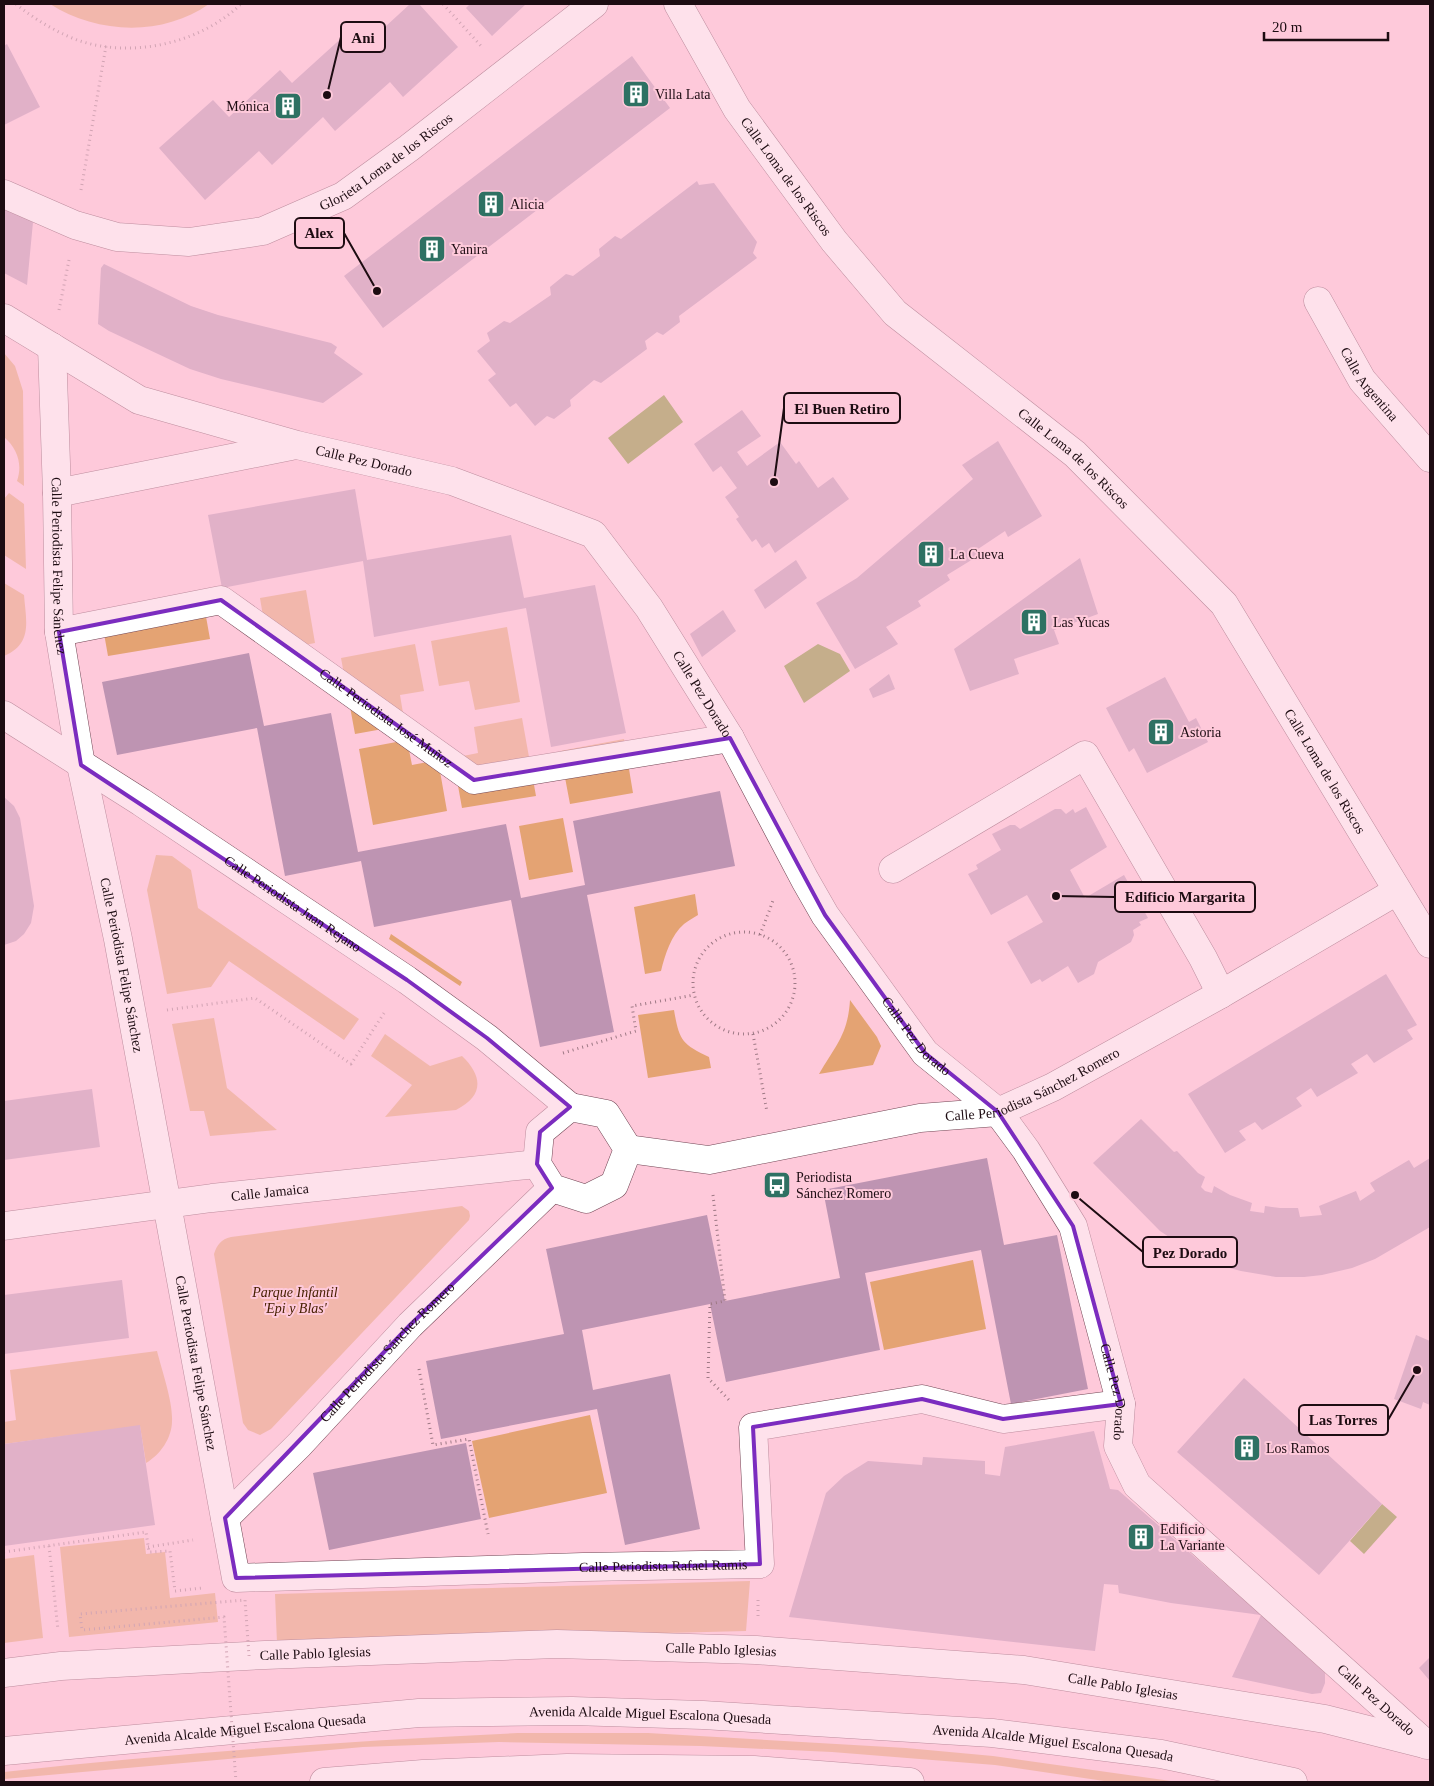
<svg xmlns="http://www.w3.org/2000/svg" width="1434" height="1786" font-family="'Times New Roman',serif">
  <style>
    .green { fill: #e4a373 }
    .water { fill: #808e2a }
    .building { fill: #be94b2 }
    .lines { fill: none; stroke-linecap: round; stroke-linejoin: round }
    .minor-casing { stroke: #724655; stroke-width: 29 }
    .major-casing { stroke: #724655; stroke-width: 29 }
    .path { stroke: #9e7985; stroke-width: 3; stroke-dasharray: 1 4; stroke-linecap: butt }
    .minor { stroke: #fff; stroke-width: 28 }
    .major { stroke: #fff; stroke-width: 28 }
    .path-bridge { stroke: #9e7985; stroke-width: 3; stroke-dasharray: 1 4; stroke-linecap: butt }
    .marked { fill: none; stroke: #7b2cbf; stroke-width: 4; stroke-linejoin: round }
    .labels { text-anchor: middle; dominant-baseline: central; stroke-width: 4; stroke-linejoin: round; paint-order: stroke }
    .poi-label { font-size: 14px; fill: #1d0c12; stroke: #fec9da; text-anchor: start }
    .street-label { font-size: 14px; fill: #1d0c12; stroke: #fec9da }
    .park-label { font-size: 14px; font-style: italic; fill: #462000; stroke: #fec9da }
    .leader { fill: none; stroke: #1d0c12; stroke-width: 2 }
    .callout-dot { fill: #1d0c12; stroke: #fec9da; stroke-width: 2 }
    .callout { fill: #fec9da; stroke: #1d0c12; stroke-width: 2 }
    .callout-label { font-size: 15px; text-anchor: middle; font-weight: bold; fill: #1d0c12 }
  </style>
  <rect width="100%" height="100%" fill="#fec9da"/>
  <path class="green" d="M50,4h159c-47,33 -112,30 -159,0z
    M4,353l11,13 8,25 1,95 -7,-5c6,-17 0,-33 -13,-44z
    M9,493l15,11 2,65 -22,-14v-56z
    M4,583l20,12c2,26 9,49 -20,61z
    M306,590l9,53 -46,9 -9,-54z
    M205,611l5,28 -102,17 -5,-28z
    M507,627l13,75 -45,8 -6,-29 -30,5 -8,-45z
    M415,644l9,47 -24,4 5,30 -50,9 -14,-76z
    M522,718l14,78 -74,12 -9,-50 25,-5 -4,-26z
    M624,739l9,54 -63,11 -10,-53z
    M407,740l5,25 26,-5 9,51 -74,14 -14,-76z
    M563,818l10,54 -44,8 -10,-54z
    M156,855l16,1 19,14 7,38 161,111 -15,21 -115,-79 -18,26 -44,7 -20,-104z
    M695,894l3,21c-5,3 -10,6 -14,9 -13,11 -19,31 -23,47l-16,3 -11,-67z
    M391,934l71,48 -2,4 -71,-47z
    M850,1000l27,37 4,9 -8,19 -54,9c17,-29 29,-40 31,-74z
    M674,1010c5,29 7,34 35,47l2,11 -63,10 -10,-63z
    M214,1018l13,70 50,42 -67,6 -6,-25h-14l-18,-87z
    M385,1034l45,32 32,-10c21,20 22,40 -6,54l-71,7 27,-32 -41,-29z
    M462,1206l7,5 1,5 -1,4 -198,209 -11,6 -12,-5 -5,-7 -29,-169c3,-9 7,-15 17,-17z
    M973,1260l13,69 -102,21 -14,-68z
    M157,1351c5,20 16,51 15,70 0,17 -12,34 -26,42l-6,-37 -136,18v-22l12,-2 -6,-50z
    M590,1415l17,78 -118,25 -17,-77z
    M144,1538l2,16 19,-2 5,46 45,-5 3,29 -149,15 -9,-90z
    M34,1555l9,83 -39,5v-84z
    M750,1581l-4,50 -469,12 -2,-49z
    M518,1733h130l258,15 87,8 185,26h-67l-116,-17 -163,-13 -131,-6 -202,-4 -136,5 -359,32v-7c171,-19 342,-31 514,-39z"/>
  <path class="water" d="M664,395l19,27 -55,42 -20,-26z
    M818,644l22,10 10,17 -46,32 -20,-37z
    M1382,1504l15,13 -33,37 -14,-13z"/>
  <path class="building" d="M410,4h9l39,43 -55,50 -13,-15 -55,49 -12,-14 -51,48 -13,-14 -54,49 -46,-52 54,-48 16,17 51,-47 12,13 54,-49 14,16z
    M470,4h56l-34,32 -26,-28z
    M7,44l33,63 -36,18v-79z
    M632,56l38,52 -287,220 -39,-52z
    M697,181l2,4 15,-2 43,59 -4,11 4,5 -78,58 1,6 -17,13 -6,-3 -12,9 2,8 -46,34 -7,-3 -24,20 1,6 -17,13 -7,-3 -12,10 -19,-23 -6,4 -22,-27 8,-6 -19,-23 13,-10 -3,-8 17,-12 6,2 41,-28 -1,-8 16,-13 7,2 27,-20 -1,-7 16,-13 6,3z
    M4,206l29,16 -6,63 -23,-12z
    M104,264l87,42 27,9 113,28 6,4 -3,6 29,21 -40,29 -102,-24 -31,-10 -81,-38 -11,-7 3,-56z
    M742,410l19,26 -24,16 10,14 33,-24 16,22 3,-3 19,27 15,-11 16,22 -74,54 -6,-10 -7,5 -6,-9 -4,3 -16,-23 3,-2 -14,-20 12,-9 -16,-22 -8,6 -19,-28z
    M998,441l44,75 -34,21 -3,-6 -30,20 3,5 -31,19 3,5 -32,21 3,5 -35,21 12,17 -43,25 -39,-66 41,-25 116,-99 -11,-14z
    M355,489l12,71 144,-25 13,63 71,-13 31,148 -75,14 -25,-139 -152,29 -11,-76 -141,27 -14,-73z
    M1080,558l18,56 -44,16 5,14 -45,15 5,15 -49,17 -16,-42z
    M796,560l11,18 -42,31 -11,-19z
    M723,610l13,21 -34,26 -12,-23z
    M249,653l15,73 67,-13 27,139 148,-28 15,74 64,-13 -12,-64 147,-30 15,75 -148,29 27,137 -74,15 -29,-147 -137,27 -13,-66 -76,15 -28,-148 -140,27 -15,-73z
    M889,674l6,15 -22,9 -4,-9z
    M1165,677l24,45 7,-4 12,24 -61,31 -13,-25 -5,4 -23,-44z
    M4,797l10,9 6,12 14,88 -3,17 -7,11 -8,7 -12,4z
    M1086,807l21,40 -37,23 15,28 39,-23 24,43 -9,4 2,3 -8,5 1,5 -3,7 -33,20 -4,12 -16,9 -10,-17 -26,16 -2,-3 -9,5 -24,-42 36,-20 -16,-27 -36,20 -23,-41 10,-5 -2,-4 25,-15 -9,-16 18,-9h5l5,4 35,-20h6l5,5 7,-5 2,4z
    M1386,974l31,51 -10,5 6,9 -39,24 -7,-9 -16,10 7,9 -41,24 -6,-9 -15,10 6,8 -40,24 -7,-8 -16,9 7,9 -21,13 -37,-59z
    M92,1089l8,58 -96,13v-59z
    M1141,1119l33,33 3,-1 21,22 7,4 -4,10 4,4 7,2 2,-7 16,9 22,8 -2,8 14,2 1,-7 15,2h18l2,9 22,-2 -3,-9 37,-15 4,10 15,-10 -5,-8 39,-23 5,8 16,-10v69l-55,32 -23,9 -30,7 -18,2h-28l-35,-6 -19,-5 -24,-10 -38,-25 -67,-68z
    M987,1158l17,87 53,-10 31,154 -77,15 -30,-154 -116,23 15,77 -154,32 -16,-78 -128,26 11,60 77,-16 30,155 -75,16 -28,-136 -156,30 -15,-78 138,-27 -18,-85 161,-34 18,86 115,-23 -17,-88z
    M122,1280l7,58 -125,16v-59z
    M1416,1335l14,6v64l-7,-3 -2,7 -27,-10z
    M1244,1378l138,126 -63,71 -142,-123z
    M140,1425l15,100 -151,21v-102z
    M1094,1431l16,58 8,1 143,125 64,58v10l-4,10 -9,1 -80,-17 29,-62 -90,-12 -52,-10 -1,-8 -14,-1 -9,67 -306,-34 37,-124 18,-17 24,-15 54,4 1,-8 62,4v13l15,2 5,-29z
    M466,1443l15,76 -152,31 -16,-77z
    M1430,1657v24l-11,-13z"/>
  <g class="lines">
    <g class="minor-casing">
      <g id="minor">
        <path id="s1" d="M678,4l59,105 97,132 61,72 180,141 149,150 206,340"/>
        <path id="s2" d="M4,194l71,31 42,12 72,5 74,-11 80,-35 66,-48 185,-144"/>
        <path id="s3" d="M1318,301l44,79 68,78"/>
        <path id="s4" d="M4,318l135,82 158,45 155,36 141,53 56,74 81,130 75,142 20,35 100,138 73,59 28,38 47,76 48,178 -3,42 19,39 290,260"/>
        <path id="s5" d="M52,347l5,146 2,139 22,133 37,174 118,639 347,-11 177,-3 -7,-137 169,-28 81,20 118,-15"/>
        <path d="M57,493l234,-47"/>
        <path id="s6" d="M59,632l162,-32 253,180 256,-42"/>
        <path id="s7" d="M4,715l137,87 266,178 80,58 83,69"/>
        <path d="M893,869l192,-114 118,203 18,36"/>
        <path d="M570,1107l36,7 22,35 -14,36 -28,14 -34,-11 -15,-24 3,-32z"/>
        <path id="s8" d="M628,1149l81,11 211,-42 78,-6 55,-25 168,-93 176,-103"/>
        <path id="s9" d="M4,1226l208,-28 325,-34"/>
        <path id="s10" d="M225,1518l74,-73 111,-120 142,-137"/>
        <path id="s11" d="M4,1673l57,-7 204,-11 292,-11 199,6 268,20 301,49 99,25"/>
      </g>
    </g>
    <g class="major-casing">
      <g id="major">
        <path id="s12" d="M4,1751l415,-38 153,-2 131,4 289,18 169,21 132,28"/>
        <path d="M324,1782l99,-8 144,-6 187,2 156,12"/>
      </g>
    </g>
    <path class="path" d="M16,4c17,14 35,25 56,34 54,22 127,7 169,-34
      M443,4l38,42
      M81,190l25,-144
      M59,310l10,-50
      M693 983a51 51 0 1 1 102 0a51 51 0 1 1-102 0Z
      M760,935l14,-37
      M167,1010l88,-12 96,66 35,-54
      M753,1034l14,78
      M563,1053l73,-22 -4,-25 62,-11
      M713,1195l12,106 -15,3 -2,74 21,22
      M419,1369l14,76 36,-6 19,95
      M49,1546l9,84
      M148,1547l45,-7
      M4,1552l142,-20 3,20 21,-1 5,40 27,-3
      M758,1616v-17"/>
    <use href="#minor" class="minor"/>
    <use href="#major" class="major"/>
    <path class="path-bridge" d="M236,1782l-12,-165 -142,13 -2,-16 165,-14 4,56"/>
  </g>
  <path d="M0 0H1434V1786H0ZM221,600l253,180 256,-42 95,177 100,138 73,59 75,114 48,178 -118,15 -81,-20 -169,28 7,137 -524,14 -11,-60 185,-193 142,-137 -15,-24 3,-32 30,-25 -83,-69 -80,-58 -326,-215 -22,-133z" fill="#fec9da" fill-opacity=".55" fill-rule="evenodd"/>
  <path class="marked" d="M221,600l253,180 256,-42 95,177 100,138 73,59 75,114 48,178 -118,15 -81,-20 -169,28 7,137 -524,14 -11,-60 185,-193 142,-137 -15,-24 3,-32 30,-25 -83,-69 -80,-58 -326,-215 -22,-133z"/>
  <defs>
    <g id="building-square" transform="scale(1.4375)"><rect x="-9" y="-9" width="18" height="18" rx="4" fill="#2e7163" stroke="#fec9da"/><path d="M-4-6H4V6H1V3H-1V6H-4ZM-2.5-4.3h1.7v1.8h-1.7ZM.8-4.3h1.7v1.8H.8ZM-2.5-1h1.7V.8h-1.7ZM.8-1h1.7V.8H.8Z" fill="#fff"/></g>
    <g id="bus-square" transform="scale(1.4375)"><rect x="-9" y="-9" width="18" height="18" rx="4" fill="#2e7163" stroke="#fec9da"/><path d="M-5-6H5V4H4V6H2V4H-2V6H-4V4H-5ZM-3.5-4V0h7V-4ZM-3.5 1.2v1.5H-2V1.2ZM2 1.2v1.5H3.5V1.2Z" fill="#fff"/></g>
  </defs>
  <g fill-rule="evenodd">
    <use href="#building-square" x="636" y="94"/>
    <use href="#building-square" x="288" y="106"/>
    <use href="#building-square" x="491" y="204"/>
    <use href="#building-square" x="432" y="249"/>
    <use href="#building-square" x="931" y="554"/>
    <use href="#building-square" x="1034" y="622"/>
    <use href="#building-square" x="1161" y="732"/>
    <use href="#bus-square" x="777" y="1185"/>
    <use href="#building-square" x="1247" y="1448"/>
    <use href="#building-square" x="1141" y="1537"/>
  </g>
  <g class="labels">
    <g class="poi-label">
      <text x="655" y="94">Villa Lata</text>
      <text x="269" y="106" text-anchor="end">Mónica</text>
      <text x="510" y="204">Alicia</text>
      <text x="451" y="249">Yanira</text>
      <text x="950" y="554">La Cueva</text>
      <text x="1053" y="622">Las Yucas</text>
      <text x="1180" y="732">Astoria</text>
      <text x="796" y="1177">Periodista<tspan x="796" dy="16">Sánchez Romero</tspan></text>
      <text x="1266" y="1448">Los Ramos</text>
      <text x="1160" y="1529">Edificio<tspan x="1160" dy="16">La Variante</tspan></text>
    </g>
    <g class="street-label">
      <text stroke="none"><textPath href="#s2" startOffset="410">Glorieta Loma de los Riscos</textPath></text>
      <text stroke="none"><textPath href="#s1" startOffset="204">Calle Loma de los Riscos</textPath></text>
      <text stroke="none"><textPath href="#s3" startOffset="98">Calle Argentina</textPath></text>
      <text stroke="none"><textPath href="#s1" startOffset="609">Calle Loma de los Riscos</textPath></text>
      <text stroke="none"><textPath href="#s4" startOffset="391">Calle Pez Dorado</textPath></text>
      <text stroke="none"><textPath href="#s5" startOffset="219">Calle Periodista Felipe Sánchez</textPath></text>
      <text stroke="none"><textPath href="#s4" startOffset="826">Calle Pez Dorado</textPath></text>
      <text stroke="none"><textPath href="#s6" startOffset="368">Calle Periodista José Muñoz</textPath></text>
      <text stroke="none"><textPath href="#s1" startOffset="1014">Calle Loma de los Riscos</textPath></text>
      <text stroke="none"><textPath href="#s7" startOffset="345">Calle Periodista Juan Rejano</textPath></text>
      <text stroke="none"><textPath href="#s5" startOffset="624">Calle Periodista Felipe Sánchez</textPath></text>
      <text stroke="none"><textPath href="#s4" startOffset="1231">Calle Pez Dorado</textPath></text>
      <text stroke="none"><textPath href="#s8" startOffset="416">Calle Periodista Sánchez Romero</textPath></text>
      <text stroke="none"><textPath href="#s9" startOffset="268">Calle Jamaica</textPath></text>
      <text stroke="none"><textPath href="#s10" startOffset="232">Calle Periodista Sánchez Romero</textPath></text>
      <text stroke="none"><textPath href="#s5" startOffset="1029">Calle Periodista Felipe Sánchez</textPath></text>
      <text stroke="none"><textPath href="#s4" startOffset="1651">Calle Pez Dorado</textPath></text>
      <text stroke="none"><textPath href="#s5" startOffset="1675">Calle Periodista Rafael Ramis</textPath></text>
      <text stroke="none"><textPath href="#s11" startOffset="718">Calle Pablo Iglesias</textPath></text>
      <text stroke="none"><textPath href="#s11" startOffset="312">Calle Pablo Iglesias</textPath></text>
      <text stroke="none"><textPath href="#s11" startOffset="1122">Calle Pablo Iglesias</textPath></text>
      <text stroke="none"><textPath href="#s4" startOffset="2071">Calle Pez Dorado</textPath></text>
      <text stroke="none"><textPath href="#s12" startOffset="648">Avenida Alcalde Miguel Escalona Quesada</textPath></text>
      <text stroke="none"><textPath href="#s12" startOffset="242">Avenida Alcalde Miguel Escalona Quesada</textPath></text>
      <text stroke="none"><textPath href="#s12" startOffset="1052">Avenida Alcalde Miguel Escalona Quesada</textPath></text>
    </g>
    <g class="park-label">
      <text x="295" y="1292">Parque Infantil<tspan x="295" dy="16">'Epi y Blas'</tspan></text>
    </g>
  </g>
  <path class="leader" d="M327 95L341 37M377 291L344 233M774 482L784 408M1056 896L1115 897M1075 1195L1143 1252M1417 1370L1388 1420"/>
  <g class="callout-dot">
    <circle cx="327" cy="95" r="5"/>
    <circle cx="377" cy="291" r="5"/>
    <circle cx="774" cy="482" r="5"/>
    <circle cx="1056" cy="896" r="5"/>
    <circle cx="1075" cy="1195" r="5"/>
    <circle cx="1417" cy="1370" r="5"/>
  </g>
  <g class="callout">
    <rect x="341" y="22" width="44" height="30" rx="5"/>
    <rect x="295" y="218" width="49" height="30" rx="5"/>
    <rect x="784" y="393" width="116" height="30" rx="5"/>
    <rect x="1115" y="882" width="140" height="30" rx="5"/>
    <rect x="1143" y="1237" width="94" height="30" rx="5"/>
    <rect x="1299" y="1405" width="89" height="30" rx="5"/>
  </g>
  <g class="callout-label">
    <text x="363" y="43">Ani</text>
    <text x="319" y="238">Alex</text>
    <text x="842" y="414">El Buen Retiro</text>
    <text x="1185" y="902">Edificio Margarita</text>
    <text x="1190" y="1258">Pez Dorado</text>
    <text x="1343" y="1425">Las Torres</text>
  </g>
  <rect width="1434" height="1786" fill="none" stroke="#1d0c12" stroke-width="10"/>
  <path d="M1264 32v8h124v-8" fill="none" stroke="#1d0c12" stroke-width="2.5"/>
  <text x="1272" y="32" font-size="15" fill="#1d0c12" stroke="#fec9da" stroke-width="4" paint-order="stroke">20 m</text>
</svg>
